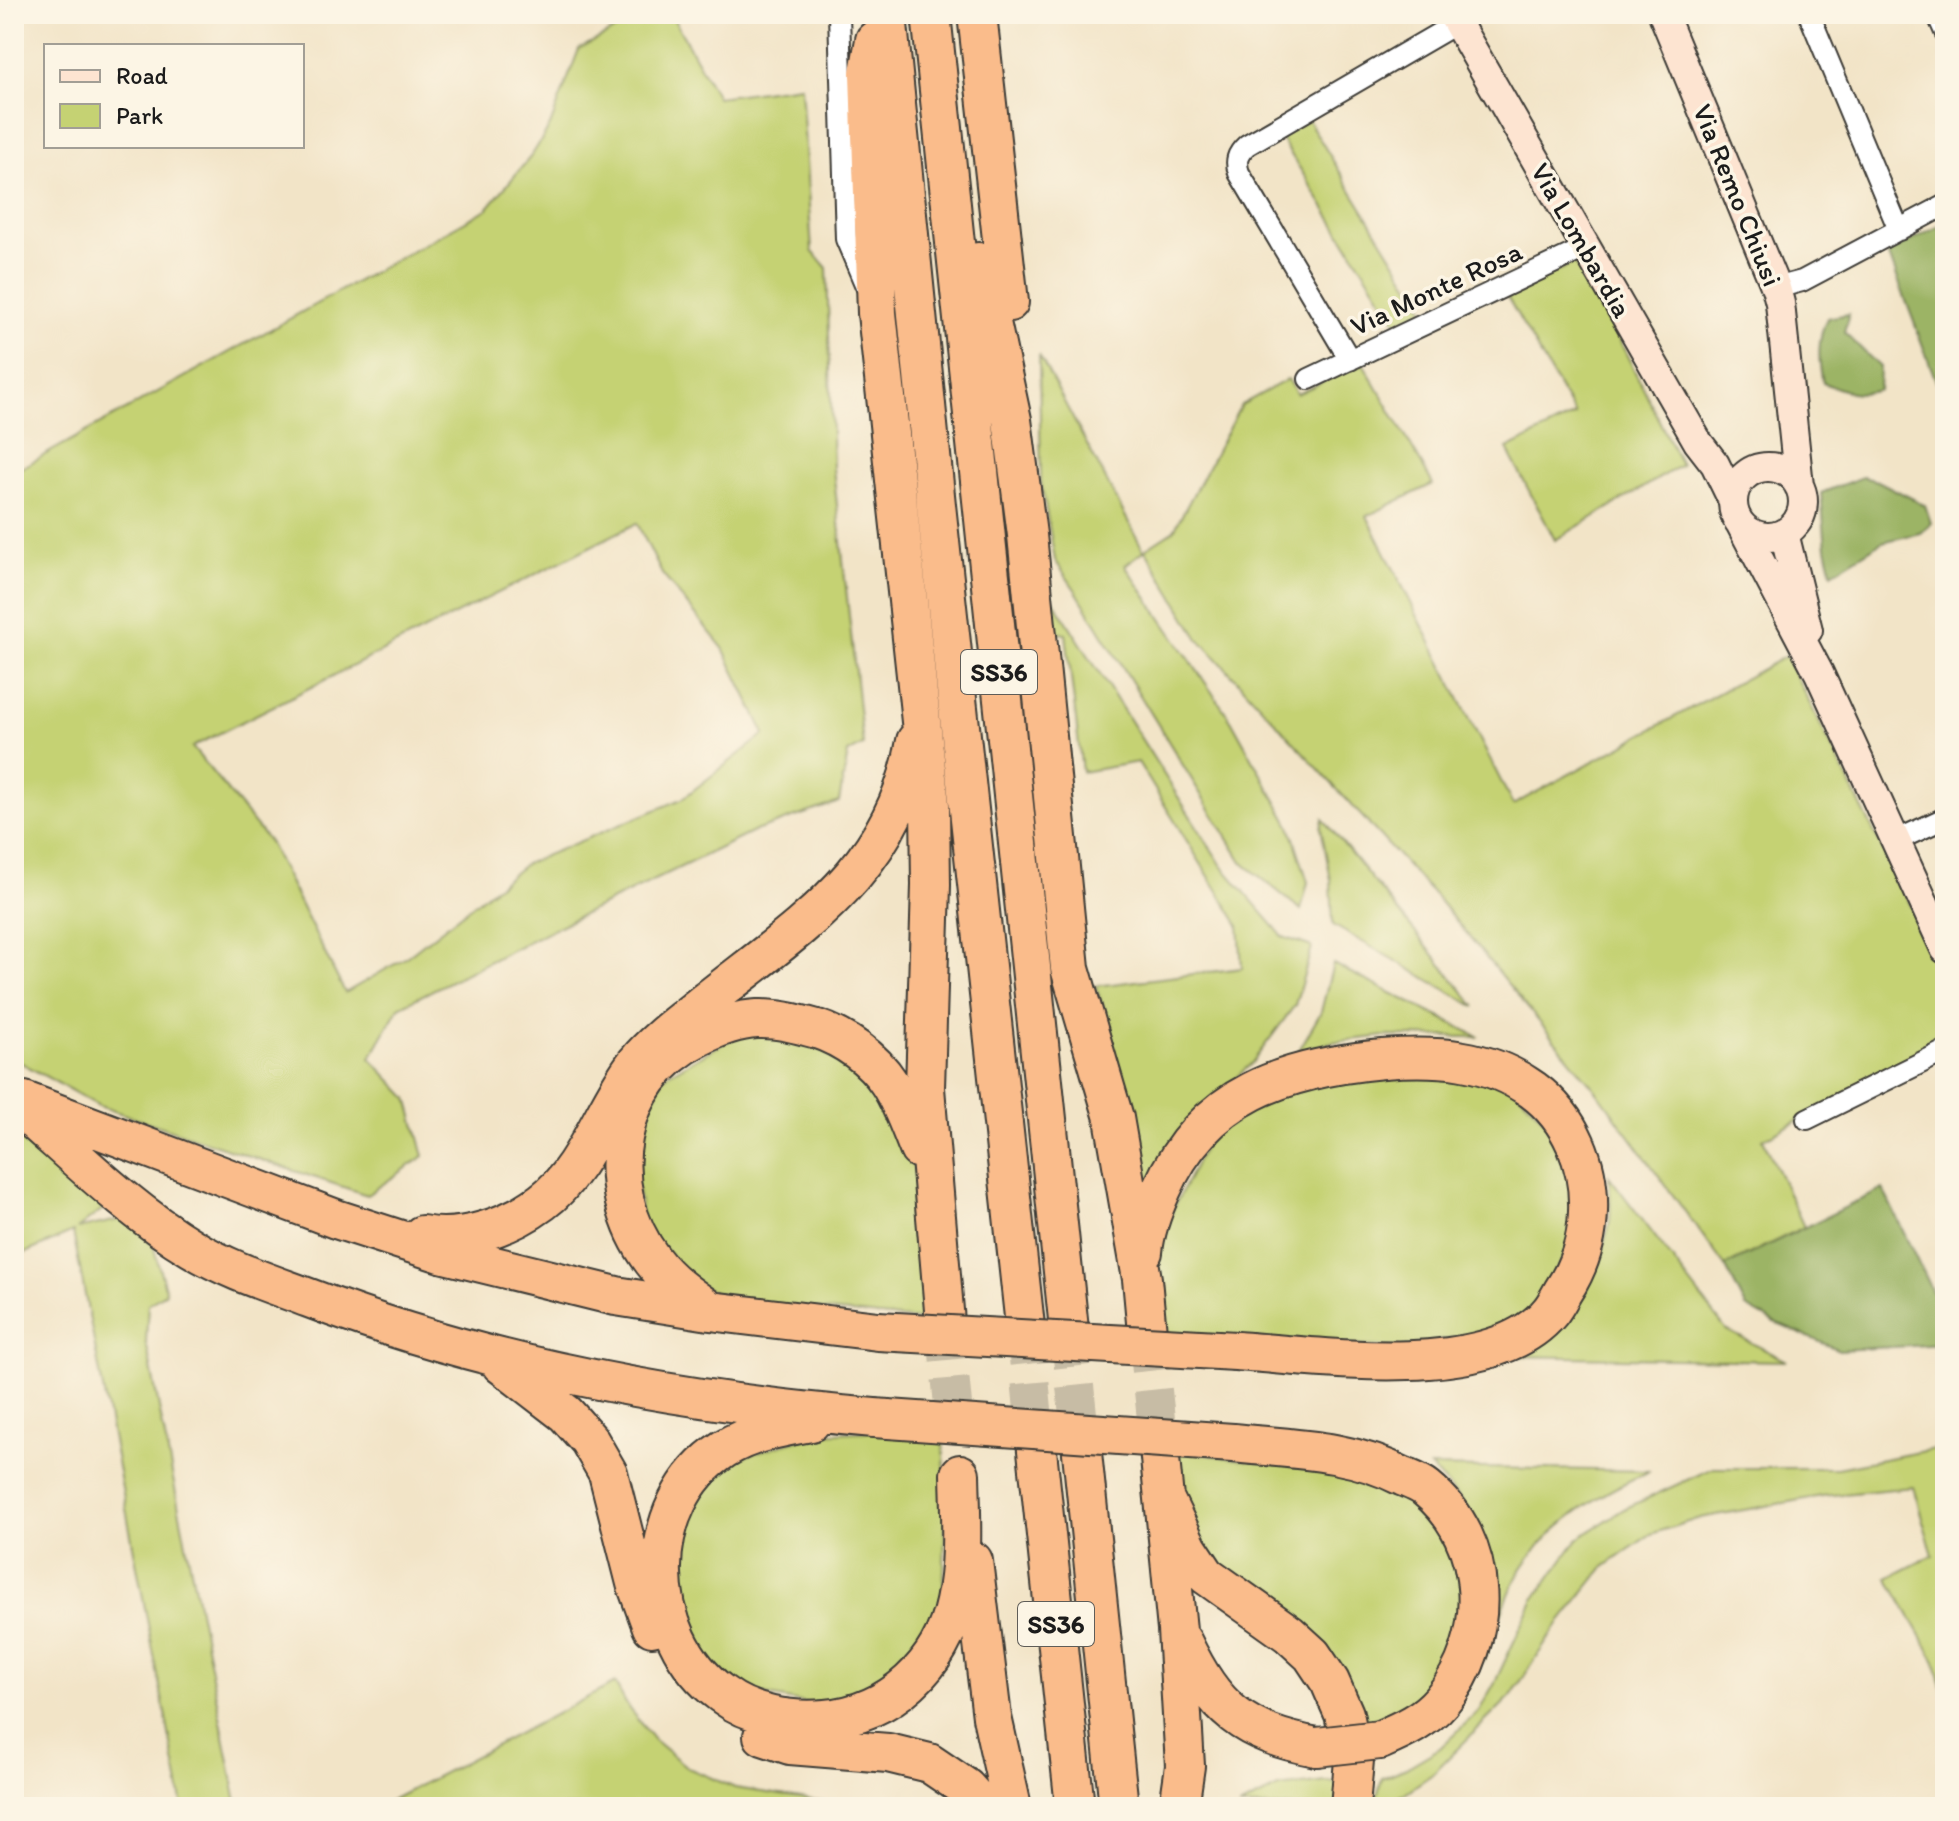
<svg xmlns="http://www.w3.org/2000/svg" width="1959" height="1821" font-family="Itim,sans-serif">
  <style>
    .green { fill: #c5d273; stroke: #707748; stroke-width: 2; fill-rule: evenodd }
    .forest { fill: #9cb465; stroke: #5c6840; stroke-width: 2 }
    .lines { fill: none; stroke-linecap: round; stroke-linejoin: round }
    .highway-tunnel { stroke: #c7bca5; stroke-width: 38; stroke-dasharray: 38 19; stroke-linecap: butt }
    .street-casing { stroke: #3c3a36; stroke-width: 24 }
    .secondary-casing { stroke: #3c3a36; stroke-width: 32 }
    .highway-casing { stroke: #3c3a36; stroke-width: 42 }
    .street { stroke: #fff; stroke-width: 20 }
    .secondary { stroke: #fde4d1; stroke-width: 28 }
    .highway { stroke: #fabc8b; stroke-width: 38 }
    .highway-bridge-casing { stroke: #3c3a36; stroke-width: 42; stroke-linecap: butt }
    .highway-bridge { stroke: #fabc8b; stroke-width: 38 }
    .labels { text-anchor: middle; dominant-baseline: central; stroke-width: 7; stroke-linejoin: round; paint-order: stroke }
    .shield { fill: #fcf5e5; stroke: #5f5d58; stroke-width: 2 }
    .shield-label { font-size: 26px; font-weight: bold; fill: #1c1c1c }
    .street-label { font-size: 28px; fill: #1c1c1c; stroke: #fcf5e5 }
  </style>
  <rect width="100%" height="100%" fill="#fcf5e5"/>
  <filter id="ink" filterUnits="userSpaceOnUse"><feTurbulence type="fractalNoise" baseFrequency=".0125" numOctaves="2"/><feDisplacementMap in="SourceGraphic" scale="16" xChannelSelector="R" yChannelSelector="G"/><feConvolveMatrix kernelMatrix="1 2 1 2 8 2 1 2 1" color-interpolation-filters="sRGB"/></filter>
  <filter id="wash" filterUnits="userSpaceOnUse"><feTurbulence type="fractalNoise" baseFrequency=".006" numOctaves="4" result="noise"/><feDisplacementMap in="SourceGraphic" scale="32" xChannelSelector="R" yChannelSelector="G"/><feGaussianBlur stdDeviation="1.8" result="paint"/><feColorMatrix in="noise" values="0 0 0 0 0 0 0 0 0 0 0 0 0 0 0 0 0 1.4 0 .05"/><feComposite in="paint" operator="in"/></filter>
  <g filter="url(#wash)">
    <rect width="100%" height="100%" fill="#f2e4c7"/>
    <path class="green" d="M645,14h26l46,83 84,-11 11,165 15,17 6,200 30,277 -15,8 -9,49 -84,29 -210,102 -146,74 -29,51 38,40 16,58 -57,39 -268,-89 -85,-47v-587l473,-263 45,-54 18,-29 29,-77zM637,523l25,51 61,74 42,86 -83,65 -157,65 -120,94 -60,35 -76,-151 -77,-95z
      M1308,120l117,190 -28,13 -117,-186z
      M1580,260l101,205 -126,75 -48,-91 68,-34 -69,-120z
      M1039,355l105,196 -19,14 106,155 59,106 18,56 -7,28 -58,-47 -167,-272 -21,-31 -14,-78z
      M1363,363l70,121 -66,32 146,289 273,-149 159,318v71l-182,94 41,88 -79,39 -127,-173 -161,-195 -238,-259 -54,-90 29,-19 67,-125 47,-26 9,15z
      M1045,587l177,279 61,71 29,10 -17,58 -44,59 -42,38 -60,92 -12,-79 -26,-61 -5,-40 -11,-28 147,-18 -3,-43 -101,-163 -56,10 -16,-138 -15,-2z
      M1323,819l153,188 -143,-82 -2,-45 -10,-52z
      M1333,964l146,73 -93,-1 -54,6 -34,10 23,-40z
      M746,1031l103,23 57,81 9,41 14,145 -189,-19 -41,-16 -56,-60 -11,-77 31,-72z
      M1424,1065l85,17 59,63 11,86 -42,75 -37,24 -101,18 -240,-14 -3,-91 56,-112 77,-46z
      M14,1127l94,78 -31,24 55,-12 21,28 13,47 -18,12 -2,38 92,465h-55l-110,-575 -59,26z
      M1609,1176l117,154 61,31 -277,-5c51,-14 79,-59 92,-107 3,-10 7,-20 8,-30 1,-14 0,-29 -1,-43z
      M873,1431l70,3 3,63 -3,106 -45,74 -71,30 -85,-16 -52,-50 -18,-82 8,-38 44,-59 93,-28z
      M1945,1447v251l-9,-36 -48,-84 45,-23 -20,-68 -91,9 -122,22 -49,16 -47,33 -49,62 -44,67 -80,79 -46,32h-11l8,-29 24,-10 34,-20 39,-37 17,-31 37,-79 45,-62 46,-30 89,-41h124z
      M1171,1450l230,31 56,62 9,74 -25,67 -74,48 -145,-160 -38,-56z
      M1430,1467l220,4c-50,22 -97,51 -128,97 -14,22 -28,67 -38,92l-23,-160z
      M615,1683l14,26 25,31 34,28 47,20 124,19h-481z
      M1326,1782l19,2 -2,23h-104l39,-19z"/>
    <path class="forest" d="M1945,223v108l-4,3 4,11v78l-6,-34 -51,-136z
      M1849,314l-5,18 36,35 -1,23c-20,7 -37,0 -56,-7 -5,-23 -6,-43 4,-65z
      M1862,477l16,4 47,24 6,18 -11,10 -38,9 -50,31 -6,-25 -5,-55z
      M1883,1189l52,109 10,-4v50l-106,6 -66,-28 -27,-15 -21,-41z"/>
  </g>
  <g filter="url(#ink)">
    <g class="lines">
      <path class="highway-tunnel" d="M945,1322l11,114
        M1025,1326l11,115
        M1069,1329l12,114
        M1147,1333l12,115"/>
      <g class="street-casing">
        <path id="street" d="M839,14l7,225 20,47
          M1809,14l90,216
          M1937,14l8,18
          M1776,288l26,-7 143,-76
          M1350,360l-111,-187c-4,-12 -2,-19 8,-28l210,-122
          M1309,379l278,-132
          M1895,841l50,-23
          M1807,1119l138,-68"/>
      </g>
      <g class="secondary-casing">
        <path id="secondary" d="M1452,14l246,428 17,22 18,37
          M1663,14l113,274 4,15 19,183
          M1733 502a35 35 0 1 1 70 0a35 35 0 1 1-70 0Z
          M1740,523l79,150 126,276
          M1784,533l24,97"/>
      </g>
      <g class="highway-casing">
        <path id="highway" d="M887,14l49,491 89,821
          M931,14l138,1315
          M977,14l32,288
          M875,40l-6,33 8,240 53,492 1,80 -6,203 20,234
          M978,262l34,158 15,115 43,433 44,150 28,161 5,54
          M24,1101l312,118 105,34 175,43 94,15 168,20
          M14,1103c57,49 113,106 178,145 36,22 77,35 117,50 180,69 373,104 565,120
          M422,1235c40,8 88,-9 120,-33 43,-31 62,-98 95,-140 19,-23 45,-41 68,-60 94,-75 190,-132 211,-261
          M1143,1252c2,-22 10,-43 19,-63 42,-96 124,-121 221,-130 53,-4 105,-2 150,31 38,28 57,75 55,122 -1,29 -9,55 -25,79 -4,7 -8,15 -13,21 -59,72 -231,44 -314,39
          M708,1309c-20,-14 -40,-28 -55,-48 -56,-74 -39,-182 46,-224 17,-9 38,-17 58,-18 20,-1 40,4 60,10 27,9 56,29 72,54 13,20 21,44 30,66
          M501,1364l65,50 23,26 19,33 28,110 16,44
          M811,1422c-29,5 -62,11 -87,27 -84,54 -81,188 -2,245 29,22 68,28 104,25 64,-6 116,-53 129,-117 9,-42 6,-86 5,-128
          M1036,1441l39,366
          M1081,1443l38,364
          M1233,1443c59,6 117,6 171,34 7,3 16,6 22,11 65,53 67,152 15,213 -16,19 -38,29 -61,39
          M1159,1448l18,182 8,136 -6,41
          M1164,1498l24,50 18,27 83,59 23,21 18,27 14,32 10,46 -4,47
          M973,1561l19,156 20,90
          M1182,1641c33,69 61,92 135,106
          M763,1736l27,9 98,8 41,10 37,25 17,19"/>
      </g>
      <use href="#street" class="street"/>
      <use href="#secondary" class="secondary"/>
      <use href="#highway" class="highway"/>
      <g class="highway-bridge-casing">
        <path id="highway-bridge" d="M878,1331l358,20
          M874,1418l359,25
          M1317,1747l63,-7"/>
      </g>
      <use href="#highway-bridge" class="highway-bridge"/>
    </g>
  </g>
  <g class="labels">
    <g class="shield">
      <rect x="961" y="650" width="76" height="44" rx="6"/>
      <rect x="1018" y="1602" width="76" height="44" rx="6"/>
    </g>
    <g class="shield-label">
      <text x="999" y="672">SS36</text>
      <text x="1056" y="1624">SS36</text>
    </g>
    <g class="street-label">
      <text transform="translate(1738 195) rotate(68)">Via Remo Chiusi</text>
      <text transform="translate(1582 240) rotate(60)">Via Lombardia</text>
      <text transform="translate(1436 288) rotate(-25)">Via Monte Rosa</text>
    </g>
  </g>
  <rect width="1959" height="1821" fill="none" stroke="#fcf5e5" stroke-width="48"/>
  <rect x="44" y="44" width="260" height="104" fill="#fcf5e5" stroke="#a29e95" stroke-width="2"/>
  <rect x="60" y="70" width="40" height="12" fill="#fde4d1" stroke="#a29e95" stroke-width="2"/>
  <text x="116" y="84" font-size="24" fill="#1c1c1c">Road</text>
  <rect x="60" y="104" width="40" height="24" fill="#c5d273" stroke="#a29e95" stroke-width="2"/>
  <text x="116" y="124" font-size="24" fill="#1c1c1c">Park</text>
</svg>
